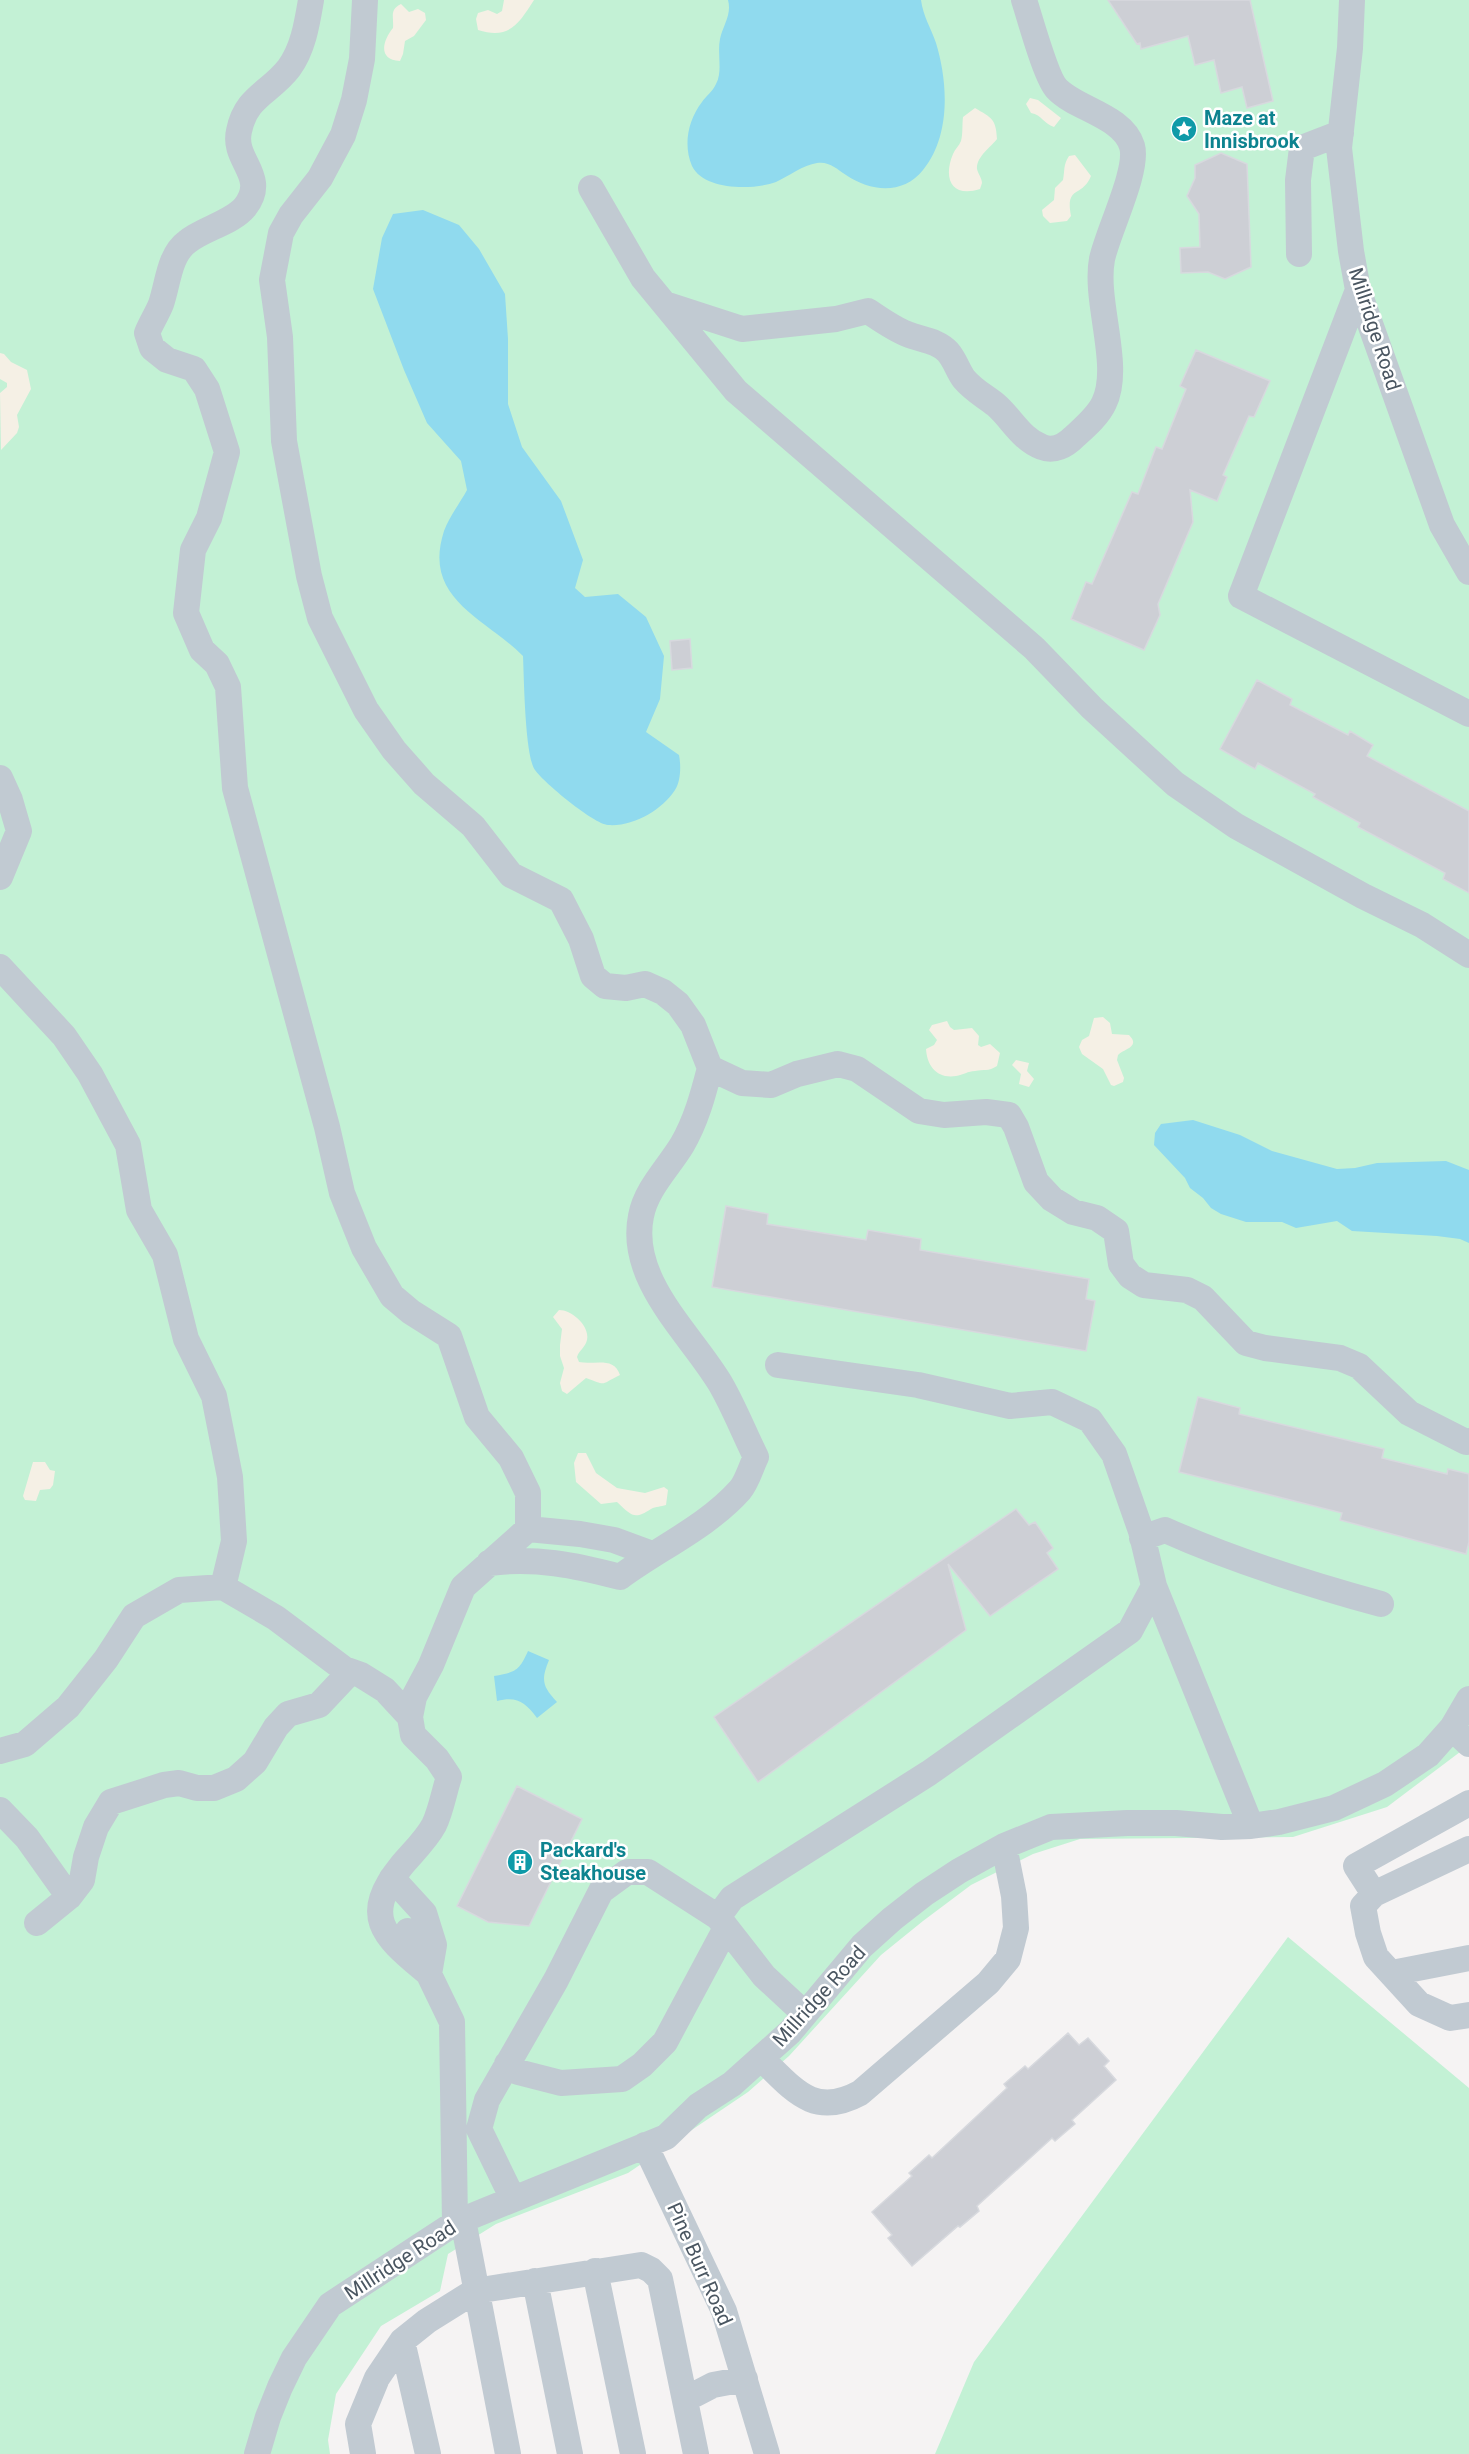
<svg xmlns="http://www.w3.org/2000/svg" width="1469" height="2454" font-family="Roboto,sans-serif">
  <style>
    .green { fill: #c3f1d5 }
    .sand { fill: #f5f0e5 }
    .water { fill: #90daee }
    .building { fill: #cdcfd5; stroke: #d7d9de; stroke-width: 1.5 }
    .lines { fill: none; stroke-linecap: round; stroke-linejoin: round }
    .minor { stroke: #c1cad2; stroke-width: 26 }
    .labels { text-anchor: middle; dominant-baseline: central; stroke-width: 5; stroke-linejoin: round; paint-order: stroke }
    .culture-label { font-size: 20px; font-weight: bold; fill: #0d838f; stroke: #fff; text-anchor: start }
    .street-label { font-size: 20px; fill: #4a5661; stroke: #fff }
  </style>
  <rect width="100%" height="100%" fill="#f5f3f3"/>
  <path class="green" d="M0,0h1469v1738l-9,14 -73,55 -94,30 -213,2 -47,15 -62,31 -48,36 -42,34 -92,101 -41,36 -120,81 -132,51 -48,30 -8,37 -59,35 -45,68 -8,46 2,14h-330z
    M1288,1937l181,151v366h-534l39,-92z"/>
  <path class="sand" d="M504,0h30c-15,23 -24,40 -56,30l-2,-11 2,-6 10,-3 9,4 5,-3z
    M401,4l8,8 9,-3 7,4 1,7 -12,16 -9,5 -2,13 -3,7c-23,-1 -17,-21 -7,-33 1,-11 -4,-18 8,-24z
    M1030,98l8,2 23,18 -7,9c-10,-3 -12,-12 -23,-14l-5,-9z
    M975,108c17,10 21,11 22,31 -6,8 -21,18 -20,30 1,5 5,9 5,14l-2,6c-29,9 -37,-11 -27,-35 2,-5 6,-8 8,-13 2,-7 1,-16 2,-24z
    M1075,155l16,21c-9,22 -26,9 -20,40l-4,5 -17,2 -7,-7 -1,-6 12,-10 1,-12 8,-8c2,-10 0,-15 6,-24z
    M0,353l4,1 7,8 16,8 4,19 -14,26 2,12 -2,6 -16,17 -1,-57 7,-6v-4l-7,-4z
    M1103,1017l7,6 2,11 17,1c12,12 -5,14 -11,20l-1,5 7,18 -1,4 -9,4 -3,-1 -8,-16 -21,-15 -3,-7 3,-7 7,-4 5,-18z
    M947,1021l3,6 4,3 18,-2 7,8 -1,9 3,2 9,-3 10,9 -3,13c-9,6 -13,3 -22,5 -7,0 -12,4 -19,5 -19,3 -29,-10 -30,-27l8,-4 3,-5 -8,-10 3,-5z
    M1016,1060l13,3 -2,8 7,8 -5,8 -10,-3 2,-10 -9,-9z
    M559,1310c13,0 31,16 28,30 -2,8 -8,10 -10,17l2,5c16,3 35,-6 41,13 -21,10 -12,11 -34,3l-19,16 -5,-3 -2,-8 4,-15 -4,-12v-11l2,-16 -9,-12z
    M578,1453h8l10,20 21,15 28,5 19,-6 4,3 -2,15c-5,2 -10,1 -15,4 -17,11 -19,7 -34,-7l-16,2 -25,-22 -2,-19z
    M33,1462h12l5,8 5,1 -2,14 -3,4 -10,1 -4,11 -11,-1 -2,-4z"/>
  <path class="water" d="M728,0h193c2,16 10,28 15,43 12,39 15,93 -13,127 -20,25 -52,22 -77,5 -9,-6 -17,-14 -29,-12 -14,2 -28,13 -41,19 -22,8 -72,9 -84,-16 -9,-21 -4,-46 10,-64 4,-6 11,-11 14,-18 7,-13 1,-30 4,-45 3,-14 12,-24 8,-39z
    M423,210l36,15 20,24 26,45 3,45v65l14,43 39,54 22,59 -8,28 10,9 33,-3 28,23 18,39 -4,43 -14,33 33,23c2,10 2,26 -4,35 -13,20 -42,37 -67,35 -14,-1 -64,-42 -73,-55 -10,-13 -11,-93 -12,-114 -39,-39 -101,-57 -79,-125 5,-14 16,-28 23,-41l-6,-29 -34,-38 -23,-53 -31,-81 9,-51 11,-24z
    M1193,1120l47,15 32,16 65,18 18,-1 22,-5 69,-2 23,9v73l-9,-4 -23,-3 -85,-5 -15,-10 -41,7 -14,-6h-36l-25,-8 -10,-6 -8,-10 -13,-10 -5,-10 -31,-33 1,-12 6,-9z
    M528,1651l21,9c-8,20 -7,26 8,42l-20,16c-12,-16 -20,-22 -40,-17l-3,-25c22,-4 25,-5 34,-25z"/>
  <path class="building" d="M1108,0h142l23,101 -26,7 -5,-21 -21,6 -7,-33 -19,5 -7,-29 -47,13 -1,-6 -3,1z
    M1221,153l26,11 4,103 -26,12 -17,-7 -27,1 -1,-25 20,-1 -1,-33 -12,-18 8,-18v-13z
    M1196,350l74,31 -16,36 -5,-1 -26,59 4,2 -10,24 -27,-11 3,32 -35,82 2,11 -16,35 -73,-31 15,-37 6,2 40,-92 6,2 18,-47 6,2 24,-60 -6,-3z
    M690,639l2,29 -20,2 -2,-29z
    M1257,680l35,19 -2,6 58,30 2,-4 23,14 -6,11 102,55v82l-26,-14 2,-6 -87,-46 2,-4 -47,-26 2,-3 -57,-31 -3,6 -35,-20z
    M726,1206l42,8 -1,10 99,16 2,-10 53,9 -1,11 169,29 -3,20 9,2 -9,50 -374,-64z
    M1198,1397l42,11 -1,6 145,35 -2,9 65,16 1,-5 21,5v68l-3,12 -126,-34 2,-7 -163,-41z
    M1016,1509l13,16 6,-3 18,26 -6,5 11,16 -68,47 -42,-52 18,66 -208,152 -44,-65z
    M517,1786l65,33 -53,107 -41,-4 -31,-16z
    M1068,2033l11,12 9,-7 21,23 -5,5 12,14 -44,40 3,4 -20,17 -3,-3 -75,68 2,5 -19,16 -2,-1 -46,40 -24,-28 4,-3 -20,-23 40,-36 -3,-3 20,-18 3,3 75,-70 -3,-4 21,-18 3,3z"/>
  <g class="lines">
    <path class="minor" d="M311,0c-4,24 -8,49 -22,68 -19,25 -43,28 -50,63 -7,30 30,45 6,76 -13,16 -43,22 -58,35 -18,13 -19,42 -26,62 -4,10 -10,19 -14,29l5,15 15,12 27,9 13,20 20,63 -18,66 -16,32 -7,63 16,37 15,14 11,23 7,101 92,339 15,66 22,55 28,48 19,16 38,24 28,81 34,41 17,35v36
      M365,0l-3,59 -8,41 -11,35 -23,43 -29,37 -10,18 -9,47 8,57 4,104 25,135 11,42 46,92 28,40 30,34 49,42 38,49 50,25 20,39 12,37 12,10 21,2 19,-4 18,8 15,12 15,21 17,43 32,15 29,2 26,-11 41,-10 19,5 62,42 25,4 42,-3 23,3 7,12 20,55 16,17 21,13 24,6 19,13 5,33 9,12 14,9 43,5 16,8 43,45 19,5 75,10 19,8 50,47 57,29 3,-1
      M1352,0l-2,48 -11,100 12,103 7,39 84,235 27,47
      M591,188l52,90 93,113 298,257 58,60 83,76 61,42 127,70 59,29 47,30
      M1299,254l-1,-74 4,-32 39,-15
      M1358,290l-117,306 228,118
      M665,304l77,25 94,-10 32,-8c12,8 26,18 39,23 14,6 30,6 41,18 7,8 10,19 16,27 10,12 21,17 32,26 16,14 25,34 46,42 12,5 24,-2 32,-10 11,-10 24,-21 30,-34 18,-37 -10,-101 -2,-144 6,-28 37,-89 30,-113 -9,-30 -56,-37 -75,-57 -11,-11 -27,-71 -33,-89
      M0,778l10,22 9,31 -19,46
      M0,967l64,69 26,38 38,71 11,65 26,45 21,84 28,57 16,81 4,64 -11,46
      M778,1365l140,20 92,21 42,-4 38,18 24,34 27,77 13,55 -24,45 -201,142 -197,125 -14,19 46,59 41,38
      M1142,1538l23,-8c69,31 143,54 216,74
      M489,1563c46,-6 86,2 131,14 39,-29 87,-50 120,-87 7,-8 11,-23 16,-33 -12,-24 -22,-50 -36,-74 -30,-50 -92,-103 -79,-167 5,-27 27,-48 41,-71 14,-24 21,-50 28,-77
      M1154,1586l97,240
      M1452,1728l17,16
      M0,1751l25,-7 43,-37 38,-48 28,-43 45,-26 44,-3 53,31 68,51 17,6 24,15 25,27
      M1469,1803l-113,63 18,28 95,-45
      M0,1810l27,28 42,59
      M392,1878l32,35 10,32 -5,29c-42,-36 -71,-55 -27,-109 10,-12 24,-25 32,-40 7,-14 10,-33 15,-48l-12,-18 -24,-24 -3,-18 4,-20 17,-32 32,-78 65,-58 52,5 34,6 38,14
      M1374,1894l-11,12 5,27 8,24 43,47 31,14 19,-3
      M37,1923l32,-26 13,-17 4,-23 10,-30 15,-25 53,-17 15,-2 18,5h17l22,-9 19,-17 21,-35 12,-13 31,-9 31,-33
      M408,1931l44,91 3,201
      M1392,1973l77,-15
      M762,2059c32,31 52,59 98,34l128,-110 20,-24 8,-31 -2,-32 -10,-50
      M507,2064l11,8 43,11 61,-4 20,-14 23,-23 61,-114
      M645,2145l79,166 43,143
      M513,2199l-34,-70 8,-29 69,-120 45,-89 26,-19h21l70,45
      M463,2220l45,234
      M595,2271l38,183
      M535,2281l35,173
      M402,2341l26,113
      M686,2399l27,-14 32,-6
      M257,2454l11,-37 12,-30 14,-29 36,-53 125,-82 211,-86 32,-31 34,-22 58,-52 72,-86 30,-27 32,-25 35,-23 45,-25 47,-19 76,-4h49l46,4 29,-1 28,-4 55,-14 51,-24 43,-29 24,-27 17,-29
      M363,2454l-5,-30 19,-46 25,-37 25,-20 48,-30 166,-26 10,5 9,9 36,175"/>
  </g>
  <defs>
    <g id="sight-disc" transform="scale(1.35)"><circle r="9.5" fill="#0f9aa8" stroke="#fff"/><path d="M0-6L1.8-2.2L6-1.7L2.9 1.2L3.7 5.4L0 3.3L-3.7 5.4L-2.9 1.2L-6-1.7L-1.8-2.2Z" fill="#fff"/></g>
    <g id="building-disc" transform="scale(1.35)"><circle r="9.5" fill="#0f9aa8" stroke="#fff"/><path d="M-4-6H4V6H1V3H-1V6H-4ZM-2.5-4.3h1.7v1.8h-1.7ZM.8-4.3h1.7v1.8H.8ZM-2.5-1h1.7V.8h-1.7ZM.8-1h1.7V.8H.8Z" fill="#fff"/></g>
  </defs>
  <g fill-rule="evenodd">
    <use href="#sight-disc" x="1184" y="129"/>
    <use href="#building-disc" x="520" y="1862"/>
  </g>
  <g class="labels">
    <g class="culture-label">
      <text x="1204" y="118">Maze at<tspan x="1204" dy="23">Innisbrook</tspan></text>
      <text x="540" y="1850">Packard's<tspan x="540" dy="23">Steakhouse</tspan></text>
    </g>
    <g class="street-label">
      <text transform="translate(1375 329) rotate(72)">Millridge Road</text>
      <text transform="translate(819 1996) rotate(-48)">Millridge Road</text>
      <text transform="translate(400 2260) rotate(-33)">Millridge Road</text>
      <text transform="translate(700 2264) rotate(66)">Pine Burr Road</text>
    </g>
  </g>
</svg>
